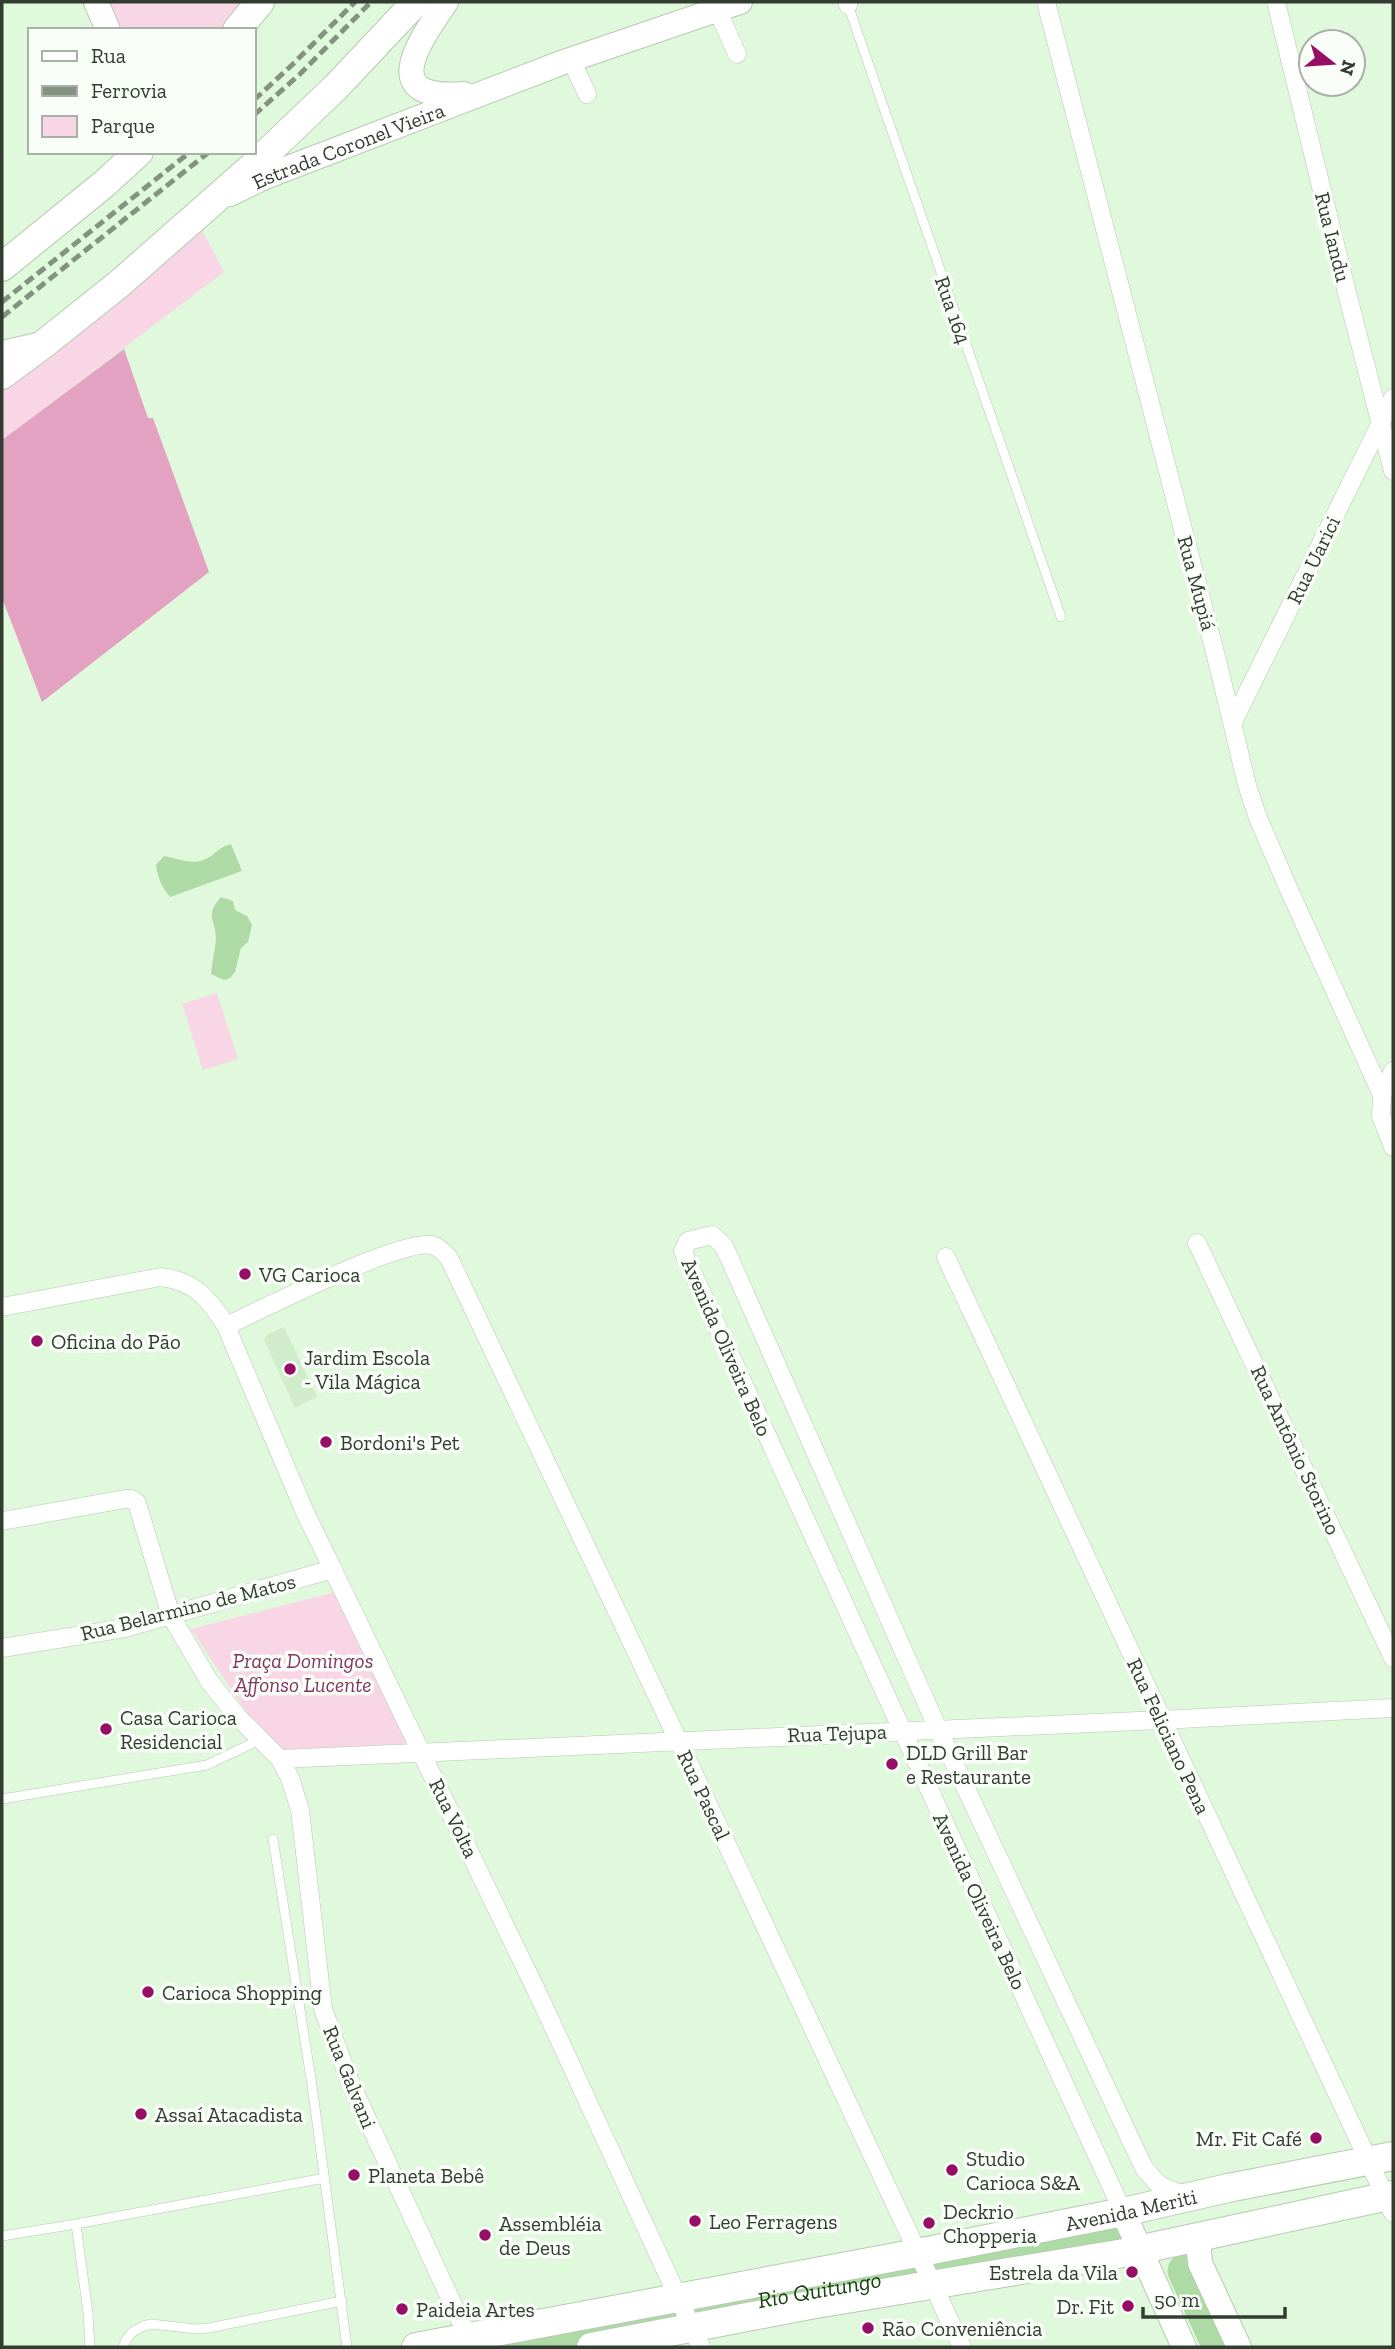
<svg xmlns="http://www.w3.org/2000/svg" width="1395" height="2349" font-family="'Zilla Slab',serif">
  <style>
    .built { fill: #d0ecca }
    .green { fill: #f9d6e6 }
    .forest { fill: #e3a2c1 }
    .water { fill: #aedba5 }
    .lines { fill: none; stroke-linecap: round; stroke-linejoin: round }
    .river { stroke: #aedba5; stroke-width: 35 }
    .lane-casing { stroke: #b4cbaf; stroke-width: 10 }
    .street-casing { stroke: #b4cbaf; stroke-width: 19 }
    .secondary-casing { stroke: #b4cbaf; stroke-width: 26 }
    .primary-casing { stroke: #b4cbaf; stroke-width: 30 }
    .lane { stroke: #fff; stroke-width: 9 }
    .street { stroke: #fff; stroke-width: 18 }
    .secondary { stroke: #fff; stroke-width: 24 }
    .primary { stroke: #fff; stroke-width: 28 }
    .rail { stroke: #839380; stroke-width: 5; stroke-dasharray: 10 5; stroke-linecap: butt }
    .poi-dot { fill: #970f65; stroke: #fafef9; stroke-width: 2.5 }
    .labels { text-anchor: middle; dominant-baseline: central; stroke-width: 7; stroke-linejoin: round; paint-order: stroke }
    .street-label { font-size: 21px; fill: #333c31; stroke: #fafef9 }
    .poi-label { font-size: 21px; fill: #333c31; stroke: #fafef9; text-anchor: start }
    .park-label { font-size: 21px; font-style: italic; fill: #81345e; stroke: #fafef9 }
    .water-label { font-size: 23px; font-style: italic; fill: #17420d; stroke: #fafef9 }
  </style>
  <rect width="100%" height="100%" fill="#e0f8db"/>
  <path class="built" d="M284,1327l33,70 -22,11 -31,-68 4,-6z"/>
  <path class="green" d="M94,2h150l-21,28h-116z
    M200,226l24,46 -222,168v-57z
    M217,993l21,66 -35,11 -21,-66z
    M340,1591l70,147 -11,13 -116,1 -17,-11 -75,-112z"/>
  <path class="forest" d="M124,349l24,69h5l56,154 -167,130 -40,-104v-158z"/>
  <path class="water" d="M231,844l11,27 -72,26c-9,-11 -12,-19 -14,-32l8,-9c12,2 27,9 39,4 11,-3 13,-12 28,-16z
    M221,897l12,4 2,9 12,6 5,9 -4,17 -7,6 -6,24 -5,6 -6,2 -13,-6c1,-12 4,-24 5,-35 0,-20 -12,-23 5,-42z"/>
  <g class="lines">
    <g class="river">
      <path d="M1185,2271l35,76"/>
      <path id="s1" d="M522,2347l198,-40 240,-42 157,-33"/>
    </g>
    <g class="lane-casing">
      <path id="lane" d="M848,5l213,612
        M2,1799l205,-34 52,-25
        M273,1839l39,246 35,262
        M2,2236l74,-12
        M90,2347l-2,-34 -12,-89 249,-46
        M123,2347c4,-13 14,-20 28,-23l45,5 13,-1 133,-27"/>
    </g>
    <g class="street-casing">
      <path id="street" d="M847,2l1,3
        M1046,2l172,662 29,121 11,33 32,74 92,203 -1,21 12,31
        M1276,2l72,295 45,174
        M717,9l20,45
        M571,59l16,35
        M1233,722l160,-324
        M1382,1095l11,-24
        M1197,1243l196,415
        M946,1257l447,956
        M2,1307l159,-30c33,4 48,21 65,49l78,184 236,488 161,349
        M226,1326c37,-17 174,-87 206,-81 8,2 12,8 17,13l229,482 284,607
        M2,1521l123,-22h7l5,4 34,113 38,65 29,36 42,42 10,19 10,32 23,199 27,73 118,255
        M2,1648l123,-20 208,-59
        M280,1759l881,-39 232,-12
        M1123,2212l-434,-947 -6,-14 5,-10 24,-6 12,11 214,483 206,439 15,17 26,11"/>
    </g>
    <g class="secondary-casing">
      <g id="secondary">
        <path d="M96,2l12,28"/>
        <path d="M446,2c-27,40 -70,99 18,92"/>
        <path id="s2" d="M230,194l35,-17 296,-114 179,-61"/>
        <path d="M2,353l40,-9"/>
        <path d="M1123,2212l61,135"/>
        <path d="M1198,2239l2,24 39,84"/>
      </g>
    </g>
    <g class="primary-casing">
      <g id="primary">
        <path d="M237,30l23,-28"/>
        <path d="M2,267l102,-83 35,-32"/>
        <path d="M2,375l43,-32 74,-59 133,-117 84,-80 80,-85"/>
        <path id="s3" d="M416,2347l501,-94 206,-41 105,-24 165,-32"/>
        <path d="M591,2347l219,-42 314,-52 269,-58"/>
      </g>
    </g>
    <use href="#lane" class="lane"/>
    <use href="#street" class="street"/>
    <use href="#secondary" class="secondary"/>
    <use href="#primary" class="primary"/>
    <path class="rail" d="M254,100l38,-35 63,-63
      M254,115l46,-41 71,-72
      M2,302l188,-150
      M2,317l207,-165"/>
  </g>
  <g class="poi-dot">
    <circle cx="245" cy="1274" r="7"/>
    <circle cx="37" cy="1341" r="7"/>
    <circle cx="290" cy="1369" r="7"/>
    <circle cx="326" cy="1442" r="7"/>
    <circle cx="106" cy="1729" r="7"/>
    <circle cx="892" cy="1764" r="7"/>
    <circle cx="148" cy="1992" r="7"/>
    <circle cx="141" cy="2114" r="7"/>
    <circle cx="1316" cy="2138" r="7"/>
    <circle cx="952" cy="2170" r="7"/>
    <circle cx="354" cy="2175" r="7"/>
    <circle cx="695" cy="2221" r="7"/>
    <circle cx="929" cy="2223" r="7"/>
    <circle cx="485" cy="2235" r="7"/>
    <circle cx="1132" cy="2272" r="7"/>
    <circle cx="1128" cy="2306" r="7"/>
    <circle cx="402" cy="2309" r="7"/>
    <circle cx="868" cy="2328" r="7"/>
  </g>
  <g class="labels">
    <g class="street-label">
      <text stroke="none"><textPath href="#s2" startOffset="128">Estrada Coronel Vieira</textPath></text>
      <text transform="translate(1333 237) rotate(76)">Rua Iandu</text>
      <text transform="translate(953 310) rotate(71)">Rua 164</text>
      <text transform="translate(1313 560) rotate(-64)">Rua Uarici</text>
      <text transform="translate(1197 583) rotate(75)">Rua Mupiá</text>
      <text transform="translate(727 1347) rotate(66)">Avenida Oliveira Belo</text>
      <text transform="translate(1296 1450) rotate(65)">Rua Antônio Storino</text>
      <text transform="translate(188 1607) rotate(-14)">Rua Belarmino de Matos</text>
      <text transform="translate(837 1733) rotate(-2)">Rua Tejupa</text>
      <text transform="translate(1169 1736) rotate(65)">Rua Feliciano Pena</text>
      <text transform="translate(704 1795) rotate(65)">Rua Pascal</text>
      <text transform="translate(454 1818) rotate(64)">Rua Volta</text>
      <text transform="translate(980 1901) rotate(65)">Avenida Oliveira Belo</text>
      <text transform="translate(350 2077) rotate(68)">Rua Galvani</text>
      <text stroke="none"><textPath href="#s3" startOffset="728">Avenida Meriti</textPath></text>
    </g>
    <g class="poi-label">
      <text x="259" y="1274">VG Carioca</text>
      <text x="51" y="1341">Oficina do Pão</text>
      <text x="304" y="1357">Jardim Escola<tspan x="304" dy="24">- Vila Mágica</tspan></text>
      <text x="340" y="1442">Bordoni's Pet</text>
      <text x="120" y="1717">Casa Carioca<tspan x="120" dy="24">Residencial</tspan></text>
      <text x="906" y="1752">DLD Grill Bar<tspan x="906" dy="24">e Restaurante</tspan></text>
      <text x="162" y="1992">Carioca Shopping</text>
      <text x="155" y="2114">Assaí Atacadista</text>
      <text x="1302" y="2138" text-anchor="end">Mr. Fit Café</text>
      <text x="966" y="2158">Studio<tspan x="966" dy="24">Carioca S&amp;A</tspan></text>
      <text x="368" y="2175">Planeta Bebê</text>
      <text x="943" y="2211">Deckrio<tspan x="943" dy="24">Chopperia</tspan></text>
      <text x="709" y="2221">Leo Ferragens</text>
      <text x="499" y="2223">Assembléia<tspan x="499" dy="24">de Deus</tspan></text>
      <text x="1118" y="2272" text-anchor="end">Estrela da Vila</text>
      <text x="1114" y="2306" text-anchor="end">Dr. Fit</text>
      <text x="416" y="2309">Paideia Artes</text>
      <text x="882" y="2328">Rão Conveniência</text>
    </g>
    <g class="park-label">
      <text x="303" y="1660">Praça Domingos<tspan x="303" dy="24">Affonso Lucente</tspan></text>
    </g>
    <g class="water-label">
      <text stroke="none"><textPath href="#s1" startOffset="303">Rio Quitungo</textPath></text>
    </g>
  </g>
  <rect width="1395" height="2349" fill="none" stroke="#333c31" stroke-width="7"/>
  <rect x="28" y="28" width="228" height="126" fill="#fafef9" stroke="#aab0a9" stroke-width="2"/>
  <rect x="42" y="51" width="35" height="10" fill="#ffffff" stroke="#aab0a9" stroke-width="2"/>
  <text x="91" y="63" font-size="21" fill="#333c31">Rua</text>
  <rect x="42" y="86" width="35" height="10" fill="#839380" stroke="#aab0a9" stroke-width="2"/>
  <text x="91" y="98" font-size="21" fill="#333c31">Ferrovia</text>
  <rect x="42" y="116" width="35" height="21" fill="#f9d6e6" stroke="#aab0a9" stroke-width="2"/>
  <text x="91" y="133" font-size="21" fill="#333c31">Parque</text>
  <g transform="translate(1332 63) rotate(107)"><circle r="33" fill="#fafef9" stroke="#aab0a9" stroke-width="2"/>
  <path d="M0-5L12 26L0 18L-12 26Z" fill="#970f65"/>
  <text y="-10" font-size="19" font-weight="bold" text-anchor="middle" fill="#333c31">N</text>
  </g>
  <path d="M1143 2307v10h142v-10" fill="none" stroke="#333c31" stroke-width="3.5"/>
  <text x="1154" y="2307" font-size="21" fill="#333c31" stroke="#fafef9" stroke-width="5" paint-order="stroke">50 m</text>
</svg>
